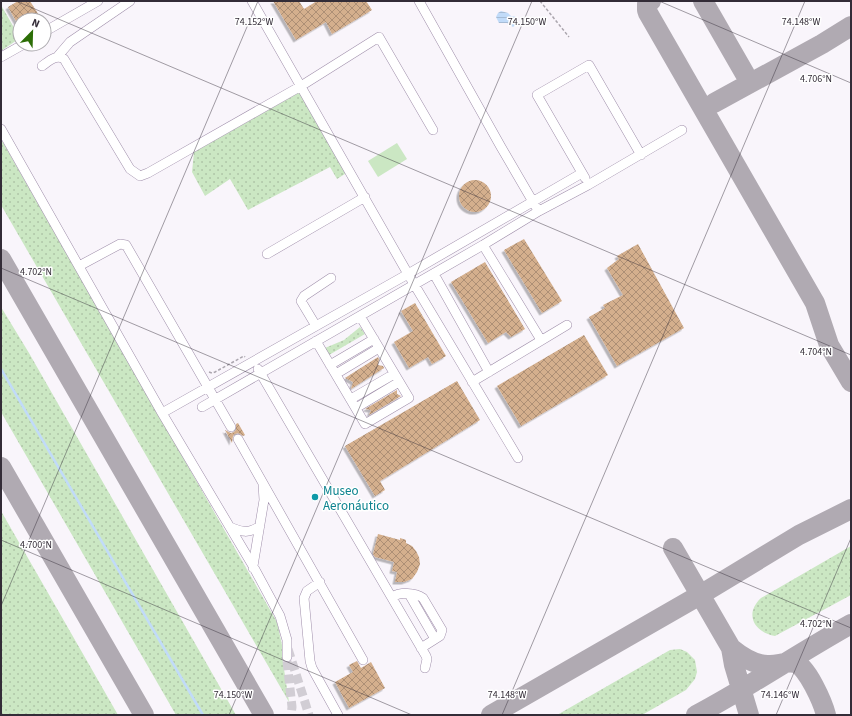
<svg xmlns="http://www.w3.org/2000/svg" width="852" height="716" viewBox="0 0 852 716" font-family="'Source Sans 3',sans-serif">
<defs>
<pattern id="grass-dots" width="8" height="8" patternUnits="userSpaceOnUse"><rect width="8" height="8" fill="#cbe7c3"/><path d="M2 2h.1M6 6h.1" fill="none" stroke="#afc6a8" stroke-width="1.8" stroke-linecap="round"/></pattern>
<pattern id="water-rules" width="6" height="5" patternUnits="userSpaceOnUse"><rect width="6" height="5" fill="#c1dbf9"/><path d="M0 2.5h6" fill="none" stroke="#a6bcd6"/></pattern>
<pattern id="building-cross-hatch" width="8" height="8" patternUnits="userSpaceOnUse"><rect width="8" height="8" fill="#d4af8d"/><path d="M0 0l8 8M0 8l8-8" fill="none" stroke="#ad8f74"/></pattern>
<filter id="shadow"><feDropShadow dx="-2.5" dy="2.5" stdDeviation="0" flood-color="#0004"/></filter>
</defs>
<rect width="100%" height="100%" fill="#f9f5fb"/>
<path fill="url(#grass-dots)" d="M 1,5 L 20,38 L 1,51 Z
M 300,92 L 348,172 L 337,179 L 330,167 L 248,210 L 230,179 L 205,196 L 192,172 L 194,152 Z
M 1,139 L 277,622 L 282,645 L 282,656 L 289,702 L 1,205 Z
M 1,307 L 29,353 L 236,715 L 176,715 L 1,412 Z
M 360,327 L 365,334 L 329,355 L 325,348 L 344,340 Z
M 1,511 L 118,715 L 1,715 Z
M 851,546 L 851,595 L 775,636 C 754,632 744,614 761,598 Z
M 680,649 L 687,652 L 695,660 L 697,672 L 695,679 L 686,690 L 642,715 L 557,715 L 670,650 Z"/>
<path fill="#cbe7c3" d="M 397,143 L 407,159 L 378,177 L 368,161 Z"/>
<path fill="url(#water-rules)" d="M 501,11 L 508,13 L 511,16 L 517,17 C 518,21 517,25 513,27 L 507,23 L 499,23 L 496,17 L 498,13 Z"/>
<g fill="none" stroke-linecap="round" stroke-linejoin="round">
<path stroke="#c1dbf9" stroke-width="2.5" d="M 1,369 L 203,715"/>
<path stroke="#b0aab2" stroke-width="20" d="M 651,1 L 647,4 L 647,10 L 648,13 L 815,303 L 829,345 L 851,382
M 703,1 L 745,74
M 714,103 L 822,44 L 851,26
M 1,259 L 264,715
M 1,467 L 144,715
M 673,548 L 731,648 L 734,665 L 749,715
M 735,655 L 731,648 C 742,657 756,666 770,665 C 779,665 786,661 795,663 C 807,666 823,703 826,715
M 491,715 L 700,595 L 799,535 L 851,509
M 696,715 C 749,687 799,653 851,624"/>
</g>
<path fill="url(#building-cross-hatch)" filter="url(#shadow)" d="M 18,1 L 30,1 L 42,20 L 20,20 L 20,28 L 8,7 Z
M 273,1 L 299,1 L 304,9 L 317,1 L 366,1 L 372,10 L 332,34 L 326,22 L 296,40 Z
M459 196a16 16 0 1 1 32 0a16 16 0 1 1-32 0Z
M 524,239 L 562,301 L 542,313 L 504,250 Z
M 638,244 L 684,328 L 617,366 L 589,317 L 605,308 L 603,305 L 623,295 L 607,268 L 619,259 L 617,256 Z
M 485,262 L 525,329 L 511,337 L 506,332 L 488,343 L 451,282 Z
M 415,303 L 446,356 L 432,364 L 428,357 L 409,368 L 394,342 L 413,331 L 401,311 Z
M 584,335 L 608,375 L 521,426 L 497,386 Z
M 378,357 L 379,359 L 378,365 L 383,366 L 384,368 L 351,389 L 353,382 L 345,378 Z
M 457,381 L 480,420 L 380,481 L 385,490 L 375,496 L 345,446 Z
M 397,390 L 397,394 L 401,396 L 369,415 L 371,410 L 365,409 Z
M 238,423 L 245,435 L 243,436 L 238,433 L 235,434 L 233,436 L 232,443 L 225,430 L 231,433 L 234,432 L 236,430 L 236,424 Z
M 378,534 L 400,540 L 400,538 L 406,540 L 406,543 L 412,546 L 416,551 L 419,557 L 420,564 L 417,572 L 412,579 L 404,582 L 395,582 L 397,572 L 392,571 L 394,562 L 375,557 L 373,554 Z
M 357,661 L 361,668 L 371,662 L 385,688 L 349,708 L 335,682 L 353,672 L 349,665 Z"/>
<g fill="none" stroke-linecap="round" stroke-linejoin="round">
<path stroke="#d1cdd4" stroke-width="9" stroke-dasharray="9 4.5" stroke-linecap="butt" d="M 288,649 L 309,715
M 287,661 L 292,707 L 291,715"/>
<g stroke="#9f8eaa" stroke-width="10">
<path id="minor" d="M 252,1 L 408,274 L 518,458
M 419,1 L 501,147 L 536,207
M 44,32 L 98,1
M 58,56 L 70,42 L 130,1
M 1,57 L 24,44
M 42,66 C 49,61 56,54 64,59 L 130,169 L 140,176 L 148,173 L 301,86 L 379,37 L 433,130
M 1,129 L 162,413 L 253,566 L 280,616 L 287,640 L 287,657
M 585,178 L 537,95 L 589,65 L 641,155
M 483,245 L 541,340
M 267,254 L 365,197
M 79,266 L 120,244 L 126,245 L 231,427
M 434,274 L 489,372
M 316,326 L 301,301 L 304,296 L 331,278
M 316,341 L 365,424 L 409,398 L 360,316
M 330,365 L 374,339
M 258,369 L 426,656 L 427,659 L 425,668
M 336,374 L 379,348
M 472,382 L 567,325
M 351,399 L 394,374
M 202,407 L 483,245 L 539,211 L 588,185 L 682,130
M 356,408 L 399,382
M 162,413 L 408,274 L 582,173
M 238,439 L 363,660
M 230,527 C 242,532 248,534 260,526
M 253,568 L 253,566 L 264,500 L 263,484
M 320,582 L 307,591 L 304,598 L 310,661 L 312,668 L 338,715
M 409,594 L 435,639
M 392,597 C 400,592 415,592 423,598 L 442,630 L 440,636 L 421,648"/>
</g>
<path stroke="#aba6ae" stroke-width="1.5" stroke-dasharray="3 2" stroke-linecap="butt" d="M 540,1 L 569,37
M 209,372 L 212,373 L 215,372 L 244,356 L 245,357
M 225,433 L 230,440"/>
<use href="#minor" stroke="#fff" stroke-width="9"/>
</g>
<path fill="none" stroke="#332c37" stroke-width="1" stroke-opacity="0.45" d="M 16,1 L 851,355M 659,1 L 851,83M 1,268 L 851,628M 1,540 L 412,715M 1,606 L 258,1M 229,715 L 532,1M 502,715 L 805,1M 776,715 L 851,538"/>
<circle fill="#0f9aa8" stroke="#fff" stroke-width="1.5" cx="315" cy="497" r="4"/>
<g text-anchor="middle" stroke-width="3" stroke-linejoin="round" paint-order="stroke">
<g font-size="13" fill="#0d838f" stroke="#fff" text-anchor="start">
<text x="323" y="495">Museo<tspan x="323" dy="15">Aeronáutico</tspan></text>
</g>
</g>
<g font-size="10" text-anchor="middle" fill="#332c37" stroke="#fff" stroke-width="3" stroke-linejoin="round" paint-order="stroke">
<text x="254" y="25">74.152°W</text>
<text x="527" y="25">74.150°W</text>
<text x="801" y="25">74.148°W</text>
<text x="816" y="82">4.706°N</text>
<text x="36" y="275">4.702°N</text>
<text x="816" y="355">4.704°N</text>
<text x="36" y="548">4.700°N</text>
<text x="816" y="627">4.702°N</text>
<text x="233" y="698">74.150°W</text>
<text x="507" y="698">74.148°W</text>
<text x="780" y="698">74.146°W</text>
</g>
<rect width="852" height="716" fill="none" stroke="#332c37" stroke-width="4"/>
<g transform="translate(32 32) rotate(23)"><circle r="19" fill="#ffffff" stroke="#adabaf"/>
<path d="M0-3L7 15L0 10L-7 15Z" fill="#2c6e06"/>
<text y="-6" font-size="11" font-weight="bold" text-anchor="middle" fill="#332c37">N</text>
</g>
</svg>
